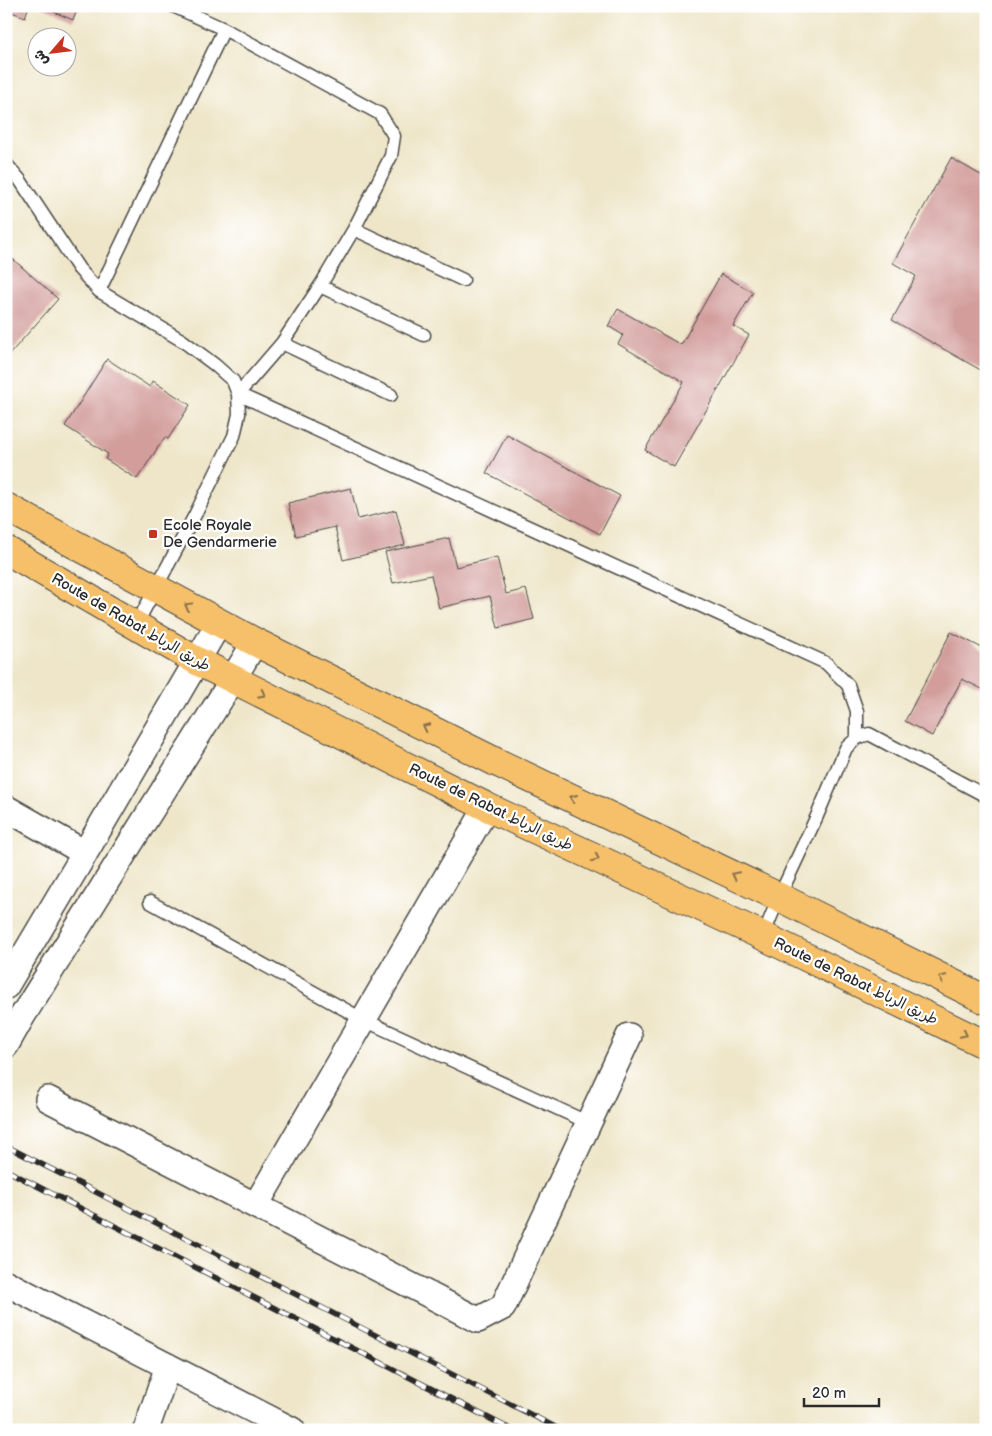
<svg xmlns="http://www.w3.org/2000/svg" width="992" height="1436" viewBox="0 0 992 1436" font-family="'Balsamiq Sans','Playpen Sans Arabic',sans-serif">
<rect width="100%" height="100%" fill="#fff"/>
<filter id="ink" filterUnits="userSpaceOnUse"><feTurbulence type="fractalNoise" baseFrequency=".02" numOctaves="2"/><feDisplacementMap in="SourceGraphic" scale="10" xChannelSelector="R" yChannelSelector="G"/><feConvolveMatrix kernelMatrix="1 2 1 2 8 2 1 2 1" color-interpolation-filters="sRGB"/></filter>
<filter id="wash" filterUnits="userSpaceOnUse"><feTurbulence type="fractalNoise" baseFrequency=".0096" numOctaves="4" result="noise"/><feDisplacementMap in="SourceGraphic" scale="20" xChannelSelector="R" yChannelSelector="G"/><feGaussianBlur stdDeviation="1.12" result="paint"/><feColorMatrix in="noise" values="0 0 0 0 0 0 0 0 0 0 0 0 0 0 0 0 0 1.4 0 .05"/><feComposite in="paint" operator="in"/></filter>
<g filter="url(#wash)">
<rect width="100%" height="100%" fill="#efe6c9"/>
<g id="blocks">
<path fill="#d29d9b" d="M 6,6 L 29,6 L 25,17 L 6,10 Z
M 40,6 L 79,6 L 73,20 Z
M 951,158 L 986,178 L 986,373 L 892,320 L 916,276 L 893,263 Z
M 6,253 L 58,299 L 8,356 L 6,355 Z
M 721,274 L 753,292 L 733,326 L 749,335 L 674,467 L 645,450 L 684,382 L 618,344 L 623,335 L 608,326 L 618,309 L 681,345 Z
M 107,359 L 150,387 L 153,381 L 190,405 L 168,439 L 165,437 L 137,479 L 105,459 L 108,454 L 65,426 Z
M 507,435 L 620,496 L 600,534 L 486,473 Z
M 351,488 L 358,519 L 396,510 L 405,545 L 343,560 L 335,527 L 296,536 L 288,503 Z
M 449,538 L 456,567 L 497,557 L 506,594 L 526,589 L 534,619 L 498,628 L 490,596 L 439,608 L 431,575 L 393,583 L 385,552 Z
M 951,632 L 986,650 L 986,691 L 962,679 L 932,736 L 905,721 Z"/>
</g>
</g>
<g filter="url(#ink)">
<use href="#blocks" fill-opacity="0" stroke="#484743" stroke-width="1"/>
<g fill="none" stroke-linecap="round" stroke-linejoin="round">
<g stroke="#484743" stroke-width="15">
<path id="lane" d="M 173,6 L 224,29
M 6,164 L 20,180 L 79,269 L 99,291 L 183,341 L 215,365 L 233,381 L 238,394 L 239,414 L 234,436 L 196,513 L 136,625
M 354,229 L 463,280
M 320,286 L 424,335
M 99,291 L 224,29 L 380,114 L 394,136 L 391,156 L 354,229 L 320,286 L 282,343 L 238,394 L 826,663 L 848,685 L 857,711 L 857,738
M 282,343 L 391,395
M 150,902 L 364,1020 L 589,1123
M 763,936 L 779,897 L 817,816 L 846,748 L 857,738 L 869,734 L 986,796"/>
</g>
<g stroke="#484743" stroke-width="28">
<path id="street" d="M 6,808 L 85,853 L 219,623
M 6,986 L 85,853
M 6,1045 L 23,1015 L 233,679 L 255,642
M 48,1099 L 478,1320 L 503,1307 L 629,1036
M 256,1205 L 487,807
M 6,1283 L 292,1430
M 146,1430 L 168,1366"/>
</g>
<g stroke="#484743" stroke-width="30">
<path id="primary" d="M 6,507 L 255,642 L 494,761 L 779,897 L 986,1000
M 6,550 L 197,661 L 487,807 L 763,936 L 986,1045"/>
</g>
<use href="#lane" stroke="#fff" stroke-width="12"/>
<use href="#street" stroke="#fff" stroke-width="25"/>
<use href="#primary" stroke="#f6c06b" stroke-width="28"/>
<g stroke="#2b2b2b" stroke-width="5.5">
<path id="rail" d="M 6,1146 L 561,1430
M 6,1170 L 512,1430"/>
</g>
<use href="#rail" stroke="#fff" stroke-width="4" stroke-dasharray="11" stroke-linecap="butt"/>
</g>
<defs><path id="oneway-chevron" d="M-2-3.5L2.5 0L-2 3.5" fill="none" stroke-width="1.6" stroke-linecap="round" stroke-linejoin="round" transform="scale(1.25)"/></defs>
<g stroke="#866e48">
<use href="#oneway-chevron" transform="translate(188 606) rotate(-151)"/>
<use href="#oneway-chevron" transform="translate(262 694) rotate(27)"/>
<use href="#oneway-chevron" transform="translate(426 727) rotate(-154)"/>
<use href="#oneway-chevron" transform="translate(573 798) rotate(-155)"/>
<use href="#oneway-chevron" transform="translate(596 858) rotate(25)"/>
<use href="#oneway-chevron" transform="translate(735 875) rotate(-154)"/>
<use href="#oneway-chevron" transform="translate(942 978) rotate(-154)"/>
<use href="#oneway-chevron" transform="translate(964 1034) rotate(26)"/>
</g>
</g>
<rect fill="#c8321e" stroke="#fff" stroke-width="2" x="148" y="529" width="10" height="10" rx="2.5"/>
<g text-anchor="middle" stroke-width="4.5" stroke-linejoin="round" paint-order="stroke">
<g font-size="15" fill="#2b2b2b" stroke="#fff" text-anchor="start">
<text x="163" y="530">Ecole Royale<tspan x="163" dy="17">De Gendarmerie</tspan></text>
</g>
<g font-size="15" fill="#2b2b2b" stroke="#fff">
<text transform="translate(131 622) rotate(30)" y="5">Route de Rabat طريق الرباط</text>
<text transform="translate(491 807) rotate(26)" y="5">Route de Rabat طريق الرباط</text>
<text transform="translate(856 981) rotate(26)" y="5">Route de Rabat طريق الرباط</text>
</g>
</g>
<rect width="992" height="1436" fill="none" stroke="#fff" stroke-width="25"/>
<g transform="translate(52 52) rotate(242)"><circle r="24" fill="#ffffff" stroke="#aaaaaa"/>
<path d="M0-4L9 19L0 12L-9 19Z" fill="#c8321e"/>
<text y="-8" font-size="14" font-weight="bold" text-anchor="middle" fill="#2b2b2b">ش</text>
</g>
<path d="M804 1398v8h75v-8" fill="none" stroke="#2b2b2b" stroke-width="2.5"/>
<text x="812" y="1398" font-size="15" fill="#2b2b2b" stroke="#ffffff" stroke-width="4" paint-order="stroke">20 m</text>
</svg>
